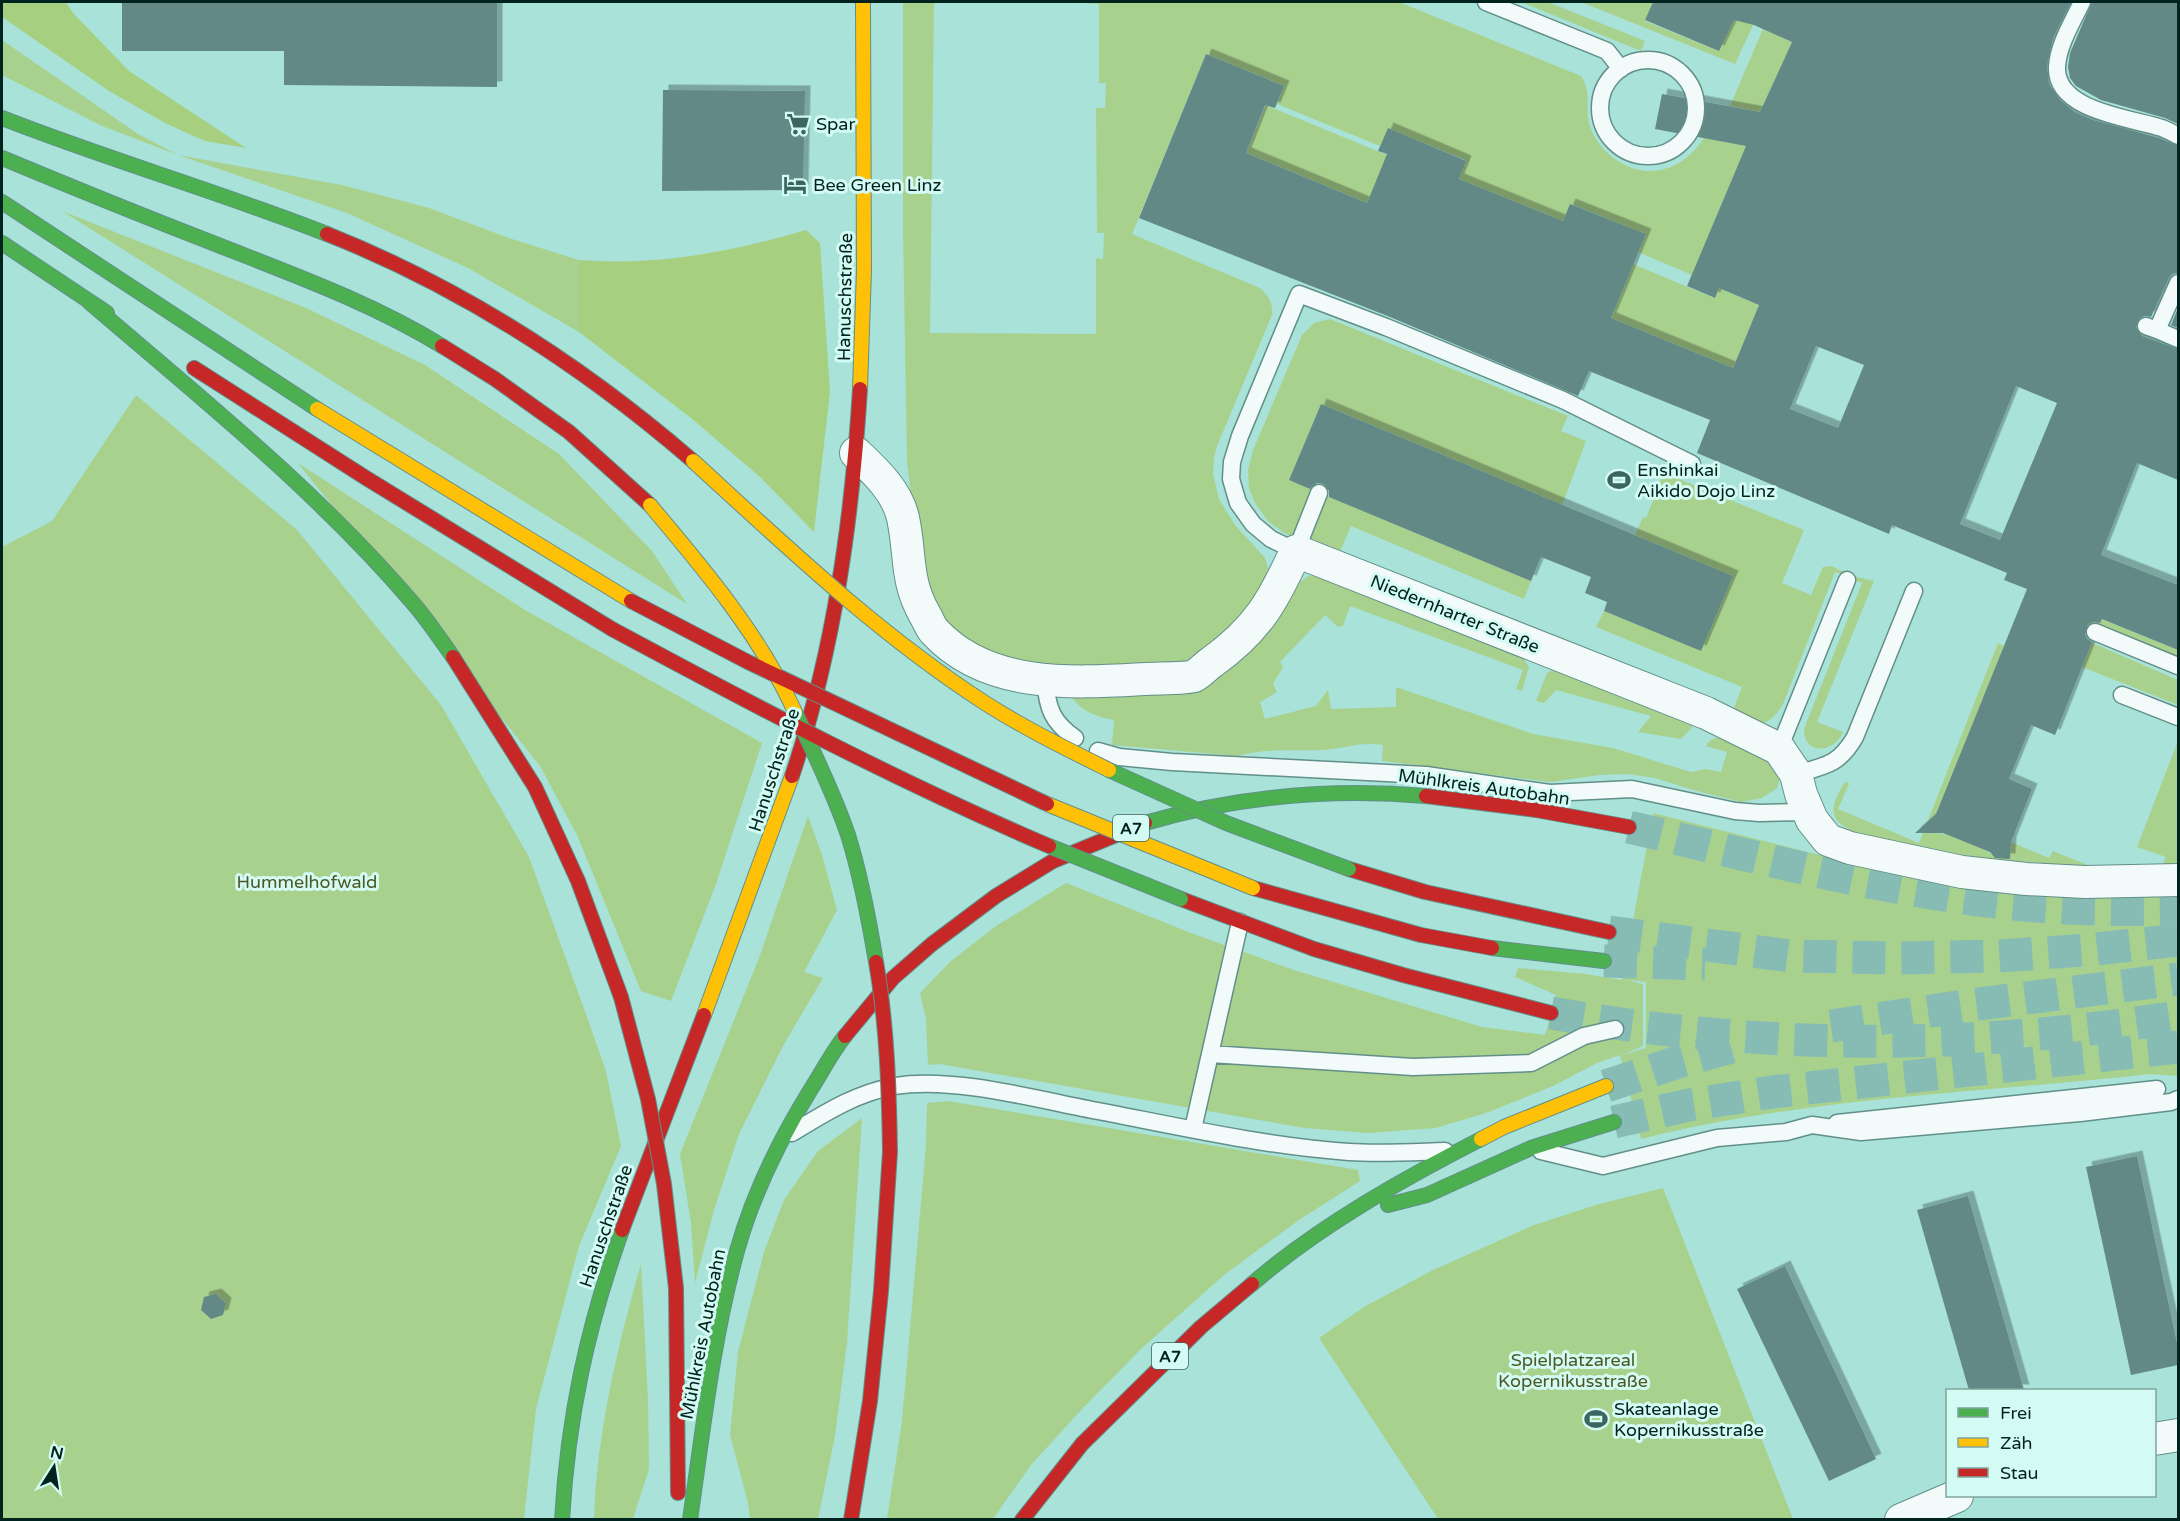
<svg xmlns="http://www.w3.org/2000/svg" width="2180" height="1521" viewBox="0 0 2180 1521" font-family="'Varela Round',sans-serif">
<defs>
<filter id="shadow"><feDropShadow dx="5.5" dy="-5.5" stdDeviation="0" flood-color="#0004"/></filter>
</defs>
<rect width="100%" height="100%" fill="#a8e2d9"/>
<path fill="#a9d18e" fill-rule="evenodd" d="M 903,2 L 934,2 L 930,333 L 1096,334 L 1096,258 L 1103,259 L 1104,233 L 1097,233 L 1096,108 L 1105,108 L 1106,83 L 1099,83 L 1099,4 L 1083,3 L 1083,2 L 1399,2 L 1581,76 C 1593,94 1584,108 1590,126 C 1599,155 1634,178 1664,169 C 1681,165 1694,153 1704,138 L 1746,146 L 1692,275 L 1638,252 L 1645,234 L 1571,204 L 1563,221 L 1459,179 L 1466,160 L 1388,129 L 1380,146 L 1277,104 L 1284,86 L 1206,54 L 1132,234 L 1260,288 C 1269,297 1273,302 1272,315 L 1217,446 L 1214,458 L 1213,474 L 1219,499 L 1235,525 L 1265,558 L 1268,568 L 1266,583 L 1239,621 L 1207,648 L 1179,665 L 1030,668 L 974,648 L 940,617 L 921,574 L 907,462 L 903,229 Z
M 1521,2 L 1548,2 L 1645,41 L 1641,51 Z
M 1581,2 L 1653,2 L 1645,21 L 1719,51 L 1734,18 L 1753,25 L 1735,64 Z
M 1763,29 L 1792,42 L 1760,112 L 1730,106 Z
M 2,40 L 138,134 L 178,155 L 342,185 L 429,208 L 506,237 L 579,260 L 579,332 L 468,268 L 347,213 L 178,155 L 102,126 L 2,75 Z
M 1266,105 L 1387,155 L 1367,203 L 1246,153 Z
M 62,211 L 306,308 L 425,365 L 559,454 L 652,551 L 687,604 Z
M 1633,264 L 1714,298 L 1719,288 L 1759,305 L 1733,368 L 1611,318 Z
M 1330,319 L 1568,416 L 1561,431 L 1586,441 L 1562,505 L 1321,404 L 1289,480 L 1531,581 L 1524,599 L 1351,526 L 1339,554 L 1284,533 L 1268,521 L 1256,505 L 1249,489 L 1248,470 L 1253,450 L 1302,335 L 1314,323 Z
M 136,395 L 297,530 L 441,705 L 529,857 L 587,1017 L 606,1071 L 621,1146 L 579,1246 L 536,1409 L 524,1519 L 2,1520 L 2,547 L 52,521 Z
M 298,463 L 525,610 L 762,743 L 716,884 L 671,1001 L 641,991 L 577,835 L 540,766 Z
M 1664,473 L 1804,530 L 1782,583 L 1811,595 L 1823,567 L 1831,566 L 1853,576 L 1874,581 L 1817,722 L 1843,732 C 1834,754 1803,755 1804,729 L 1862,583 L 1835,572 L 1783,704 C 1767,731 1756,724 1731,716 L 1742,687 L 1596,627 L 1604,611 L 1701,651 L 1732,576 L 1635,535 L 1643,517 L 1646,518 Z
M 1317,575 L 1521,655 L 1529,667 L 1522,691 L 1516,689 L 1523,670 L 1350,606 L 1343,626 L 1338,627 L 1325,615 L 1280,662 L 1283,667 L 1273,684 L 1277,692 L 1260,702 L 1265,719 L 1316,706 L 1328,690 L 1331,709 L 1396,707 L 1396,687 L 1533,734 L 1613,748 L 1691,772 L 1706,769 L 1721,772 L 1727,752 L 1706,746 C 1711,738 1716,737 1725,739 L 1768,758 L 1780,777 L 1777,788 L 1762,798 L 1741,802 L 1693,790 L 1655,778 L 1628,774 L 1599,775 L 1551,782 L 1382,761 L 1383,745 C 1359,741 1344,749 1322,750 C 1292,751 1265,748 1237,756 L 1112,745 L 1114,720 C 1090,715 1082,711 1067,692 L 1163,692 L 1298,583 L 1309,576 Z
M 2070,606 L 2178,650 L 2178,661 L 2066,616 Z
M 2090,642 L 2178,680 L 2178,705 L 2082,667 Z
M 1998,643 L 2004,646 L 1936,814 L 1929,820 L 1930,828 L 1934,833 C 1950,833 1985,847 1996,858 L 2004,858 L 2011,842 L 2049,858 L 2053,851 L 2090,866 C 2050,864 1850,852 1835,817 C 1830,806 1839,793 1844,783 L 1848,782 L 1849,784 L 1838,809 L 1919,843 Z
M 1552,670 L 1693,726 L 1681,739 L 1638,732 L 1651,716 L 1556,690 L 1544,703 L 1536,701 L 1547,673 Z
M 2178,741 L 2178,865 L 2162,866 L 2166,857 L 2137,847 Z
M 1653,813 L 1831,858 L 2178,893 L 2178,1076 L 2151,1074 C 1980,1093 1808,1097 1641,1139 L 1620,1055 L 1597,1063 L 1553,1086 L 1486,1113 L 1436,1128 L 1368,1133 L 1304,1128 L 940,1064 L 928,1065 L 926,1019 L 920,993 L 951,961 L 996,926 L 1066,883 L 1191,933 L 1294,970 L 1482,1027 L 1545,1035 L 1556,995 L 1515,977 L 1518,968 L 1585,974 L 1622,980 ZM 1626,980 L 1646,982 L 1646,1048 L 1622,1055 L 1643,1046 L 1643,984 Z
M 808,816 L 822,855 L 837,910 L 804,972 L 823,978 L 783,1046 L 739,1134 L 714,1210 L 695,1283 L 691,1223 L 680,1154 L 759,958 Z
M 948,1101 L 1358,1170 L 1360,1181 L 1299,1220 L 1224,1275 L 1142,1348 L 1082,1409 L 1031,1465 L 993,1519 L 887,1519 L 902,1421 L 926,1145 L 927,1103 Z
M 862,1118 L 847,1343 L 835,1436 L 818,1519 L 750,1519 L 748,1503 L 730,1435 L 738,1352 L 764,1252 L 784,1200 L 818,1151 Z
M 1663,1188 L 1793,1519 L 1438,1519 L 1319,1338 L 1364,1307 L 1431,1271 L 1534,1225 L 1599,1204 Z
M 641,1264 L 648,1399 L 649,1469 L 633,1519 L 594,1519 C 597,1432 617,1348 641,1264 Z"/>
<path fill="#a6d080" d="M 2,2 L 66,2 L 73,13 L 129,71 L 246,148 L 205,141 L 167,124 L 109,91 L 2,17 Z
M 806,230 L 820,243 L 830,392 L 814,532 L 759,476 L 691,418 L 579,332 L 579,260 C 657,266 732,252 806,230 Z"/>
<path fill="#628986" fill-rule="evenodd" filter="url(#shadow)" d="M 122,2 L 497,2 L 497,87 L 284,85 L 284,51 L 122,51 Z
M 1653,2 L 2071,2 L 2053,38 L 2047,66 L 2049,84 L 2060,100 L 2075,112 L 2093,120 L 2159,138 L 2178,146 L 2178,273 L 2172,274 L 2169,278 L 2151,317 L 2145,316 L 2140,318 L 2136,327 L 2142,336 L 2178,349 L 2178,480 L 2137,463 L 2101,555 L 2178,585 L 2178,650 L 2102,619 L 2100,623 L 2094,622 L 2088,624 L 2085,634 L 2087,639 L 2092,642 L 2055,735 L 2031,725 L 2009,779 L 2032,789 L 2011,842 L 2010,859 L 1995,858 L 1990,852 L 1943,833 L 1915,833 L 1936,814 L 2027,589 L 2004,580 L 2007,573 L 1892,525 L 1889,534 L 1697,453 L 1710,420 L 1589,371 L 1578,396 L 1390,317 L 1139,218 L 1206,54 L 1284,86 L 1275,108 L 1265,105 L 1246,153 L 1367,203 L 1387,154 L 1378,151 L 1388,128 L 1466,161 L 1459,179 L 1563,221 L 1570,204 L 1646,234 L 1611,318 L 1733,368 L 1759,305 L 1719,288 L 1715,298 L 1687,286 L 1746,146 L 1655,129 L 1662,94 L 1760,112 L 1792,42 L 1754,25 L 1734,20 L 1719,51 L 1645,20 ZM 1816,346 L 1864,365 L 1838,428 L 1790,409 ZM 2016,386 L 2057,403 L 2000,540 L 1960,524 Z
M 2092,2 L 2178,2 L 2178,124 L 2165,118 L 2101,100 L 2076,86 L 2070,78 L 2068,67 L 2070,53 Z
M 663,90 L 805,91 L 803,190 L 662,191 Z
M 2178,308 L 2178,328 L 2171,325 Z
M 1321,404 L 1733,576 L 1701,651 L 1604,611 L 1607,602 L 1585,593 L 1591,577 L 1541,557 L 1531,581 L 1329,497 L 1329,491 L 1323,484 L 1317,483 L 1310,489 L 1289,480 Z
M 2137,1156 L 2178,1348 L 2178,1365 L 2131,1375 L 2086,1167 Z
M 1968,1196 L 2013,1352 L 2024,1390 L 1969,1390 L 1966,1380 L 1917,1210 Z
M 1785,1266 L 1876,1459 L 1829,1481 L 1737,1289 Z
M 216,1294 L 226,1303 L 223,1315 L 211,1319 L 201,1310 L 204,1297 Z"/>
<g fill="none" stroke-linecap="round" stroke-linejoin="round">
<path stroke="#86bcb4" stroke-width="33" stroke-dasharray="33 16" stroke-linecap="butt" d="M 1629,827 C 1756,857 1884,891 2014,904 C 2069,910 2123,910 2178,909
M 1609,932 L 1790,956 L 1898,958 L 1999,956 L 2087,950 L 2178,940
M 1604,961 L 1705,964
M 1551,1013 C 1759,1050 1971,1050 2178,1017
M 1831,1026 L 1971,1005 L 2178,979
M 1606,1086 L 1681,1061 L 1739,1045
M 1614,1122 L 1689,1105 L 1772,1092 L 2178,1047"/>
<g stroke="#628f89" stroke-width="19">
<path id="lane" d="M 1486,2 L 1607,51 L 1621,69
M 2082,2 C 2073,21 2058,45 2057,67 C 2055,111 2131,118 2162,128 C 2167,130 2173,133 2178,136
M1600 108a48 48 0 1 1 96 0a48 48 0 1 1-96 0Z
M 2146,326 L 2157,330 L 2178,283
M 2157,330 L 2178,339
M 1319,493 L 1296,551 L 1271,539 L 1253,524 L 1238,503 L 1231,479 L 1232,462 L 1240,436 L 1299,294 L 1386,327 L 1563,400 L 1692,464
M 2095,632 L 2178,666
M 1045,679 C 1047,708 1052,722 1075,738
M 2122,695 L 2178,717
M 1779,749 L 1847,580
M 1098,751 L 1119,757 L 1172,762 L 1426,775 L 1550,793 L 1632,789 L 1735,811 L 1759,813 L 1809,812
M 1796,774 C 1825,766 1839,765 1855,737 L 1914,591
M 1210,1054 L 1413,1067 L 1531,1063 L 1584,1036 L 1615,1029
M 1837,1123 L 2157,1089
M 1193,1129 L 1240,922
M 792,1133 C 825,1113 856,1093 895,1086 C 953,1076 1039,1100 1098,1111 C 1181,1127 1265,1146 1349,1152 C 1381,1154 1413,1152 1445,1151
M 1541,1151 L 1603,1166 L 1717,1138 L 1786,1132 L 1812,1125 L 1861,1132 L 2080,1113 L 2171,1102 L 2178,1099"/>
</g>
<g stroke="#628f89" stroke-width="34">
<path id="street" d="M 856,453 C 875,471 897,491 903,518 C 911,555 905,580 925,615 C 928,620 930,626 934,631 C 987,689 1073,683 1144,679 C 1155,678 1186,679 1194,676 C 1200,673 1206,666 1212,662 C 1258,629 1273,601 1296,551 L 1706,713 L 1779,749 L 1796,774 L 1801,794 L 1812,820 L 1828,840 L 1850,848 L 1962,872 L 2026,879 L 2085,882 L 2178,880
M 2154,1439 L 2178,1435
M 1901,1520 L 1957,1496"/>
</g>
<g stroke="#628f89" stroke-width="16">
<path id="fast" d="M 2,118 C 109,160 220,192 327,234
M 2,158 C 74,188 145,217 218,245 C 294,275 372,303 442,346
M 2,202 L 317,409
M 2,243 L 107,313
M 89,302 C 201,398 316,490 412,602 C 427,619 440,639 453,657
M 1145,823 C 1238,796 1330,788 1426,796
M 1492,948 L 1604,961
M 1388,1205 L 1427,1195 L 1531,1148 L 1614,1122
M 1252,1284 C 1319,1226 1403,1179 1481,1139
M 562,1520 C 568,1416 587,1328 622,1230
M 690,1520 C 703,1430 713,1338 737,1251 C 753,1194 780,1139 811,1089 C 822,1072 832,1052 845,1036"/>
</g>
<g stroke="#628f89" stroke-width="16">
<path id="slow" d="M 860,389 L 864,270 L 863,2
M 317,409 L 631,601
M 704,1015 L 792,776
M 1481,1139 L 1504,1127 L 1606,1086"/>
</g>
<g stroke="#628f89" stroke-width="16">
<path id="jam" d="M 327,234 C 463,288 583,366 693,461
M 442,346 L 495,379 L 569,432 L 650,505
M 194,368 L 366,478 L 612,629
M 453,657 L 535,787 L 578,881 L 621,997
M 792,776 C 834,651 852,520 860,389
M 1426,796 L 1536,810 L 1629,827
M 1349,869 L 1425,892 L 1609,932
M 1253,888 L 1421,935 L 1492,948
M 1181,899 L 1314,949 L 1403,975 L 1551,1013
M 845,1036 L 893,978 L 932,944 L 996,896 L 1053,861 L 1145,823
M 622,1230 L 704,1015
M 676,1288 L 678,1493
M 851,1520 L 870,1401 L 881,1291 L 890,1152
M 1022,1520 L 1082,1444 L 1201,1327 L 1252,1284"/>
</g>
<use href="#lane" stroke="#f2fbf9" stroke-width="16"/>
<use href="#street" stroke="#f2fbf9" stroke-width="32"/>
<use href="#fast" stroke="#4caf50" stroke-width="14"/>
<use href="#slow" stroke="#ffc107" stroke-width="14"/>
<use href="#jam" stroke="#c62828" stroke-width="14"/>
<g stroke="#628f89" stroke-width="16" stroke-linecap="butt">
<path id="fast-bridge" d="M 795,712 C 813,752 834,793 848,835 C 861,876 869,920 876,962
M 1109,770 L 1226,823 L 1349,869
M 1049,846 L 1181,899"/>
</g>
<g stroke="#628f89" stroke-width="16" stroke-linecap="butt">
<path id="slow-bridge" d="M 693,461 C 786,546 878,634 985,703 C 1024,728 1067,749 1109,770
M 650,505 C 704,569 760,635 795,712
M 1047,804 L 1253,888"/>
</g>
<g stroke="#628f89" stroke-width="16" stroke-linecap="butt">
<path id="jam-bridge" d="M 631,601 L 748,662 L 1047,804
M 612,629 C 755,706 899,782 1049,846
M 876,962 C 887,1025 889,1088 890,1152
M 621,997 L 648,1099 L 664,1184 L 676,1288"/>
</g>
<use href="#fast-bridge" stroke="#4caf50" stroke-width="14"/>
<use href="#slow-bridge" stroke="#ffc107" stroke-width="14"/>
<use href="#jam-bridge" stroke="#c62828" stroke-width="14"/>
</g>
<defs>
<g id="supermarket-bare" transform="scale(1.8)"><path d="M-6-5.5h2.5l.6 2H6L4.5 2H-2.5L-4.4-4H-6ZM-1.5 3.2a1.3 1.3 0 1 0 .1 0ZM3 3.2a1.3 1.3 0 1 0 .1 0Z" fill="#3b665f" stroke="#d4fbf3" stroke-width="2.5" paint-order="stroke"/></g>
<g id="hotel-bare" transform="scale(1.8)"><path d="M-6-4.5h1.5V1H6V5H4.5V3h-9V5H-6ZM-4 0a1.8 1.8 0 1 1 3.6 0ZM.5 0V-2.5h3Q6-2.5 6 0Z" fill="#3b665f" stroke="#d4fbf3" stroke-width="2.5" paint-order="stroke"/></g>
<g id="stadium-bare" transform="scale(1.8)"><path d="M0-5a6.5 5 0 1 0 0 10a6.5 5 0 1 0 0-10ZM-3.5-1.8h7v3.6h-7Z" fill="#3b665f" stroke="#d4fbf3" stroke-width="2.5" paint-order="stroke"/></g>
</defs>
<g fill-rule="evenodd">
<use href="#supermarket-bare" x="798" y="124"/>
<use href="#hotel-bare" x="795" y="185"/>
<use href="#stadium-bare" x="1619" y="480"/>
<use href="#stadium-bare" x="1596" y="1419"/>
</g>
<g text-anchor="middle" stroke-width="6" stroke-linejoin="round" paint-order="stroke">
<g fill="#d4fbf3" stroke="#40645e" stroke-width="1.5">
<rect x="1113" y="815" width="36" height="26" rx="4.5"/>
<rect x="1152" y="1343" width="36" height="26" rx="4.5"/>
</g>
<g font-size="16" font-weight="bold" fill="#00231e">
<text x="1131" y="834">A7</text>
<text x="1170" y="1362">A7</text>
</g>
<g font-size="18" fill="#00231e" stroke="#d4fbf3" text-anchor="start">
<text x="816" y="130">Spar</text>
<text x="813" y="191">Bee Green Linz</text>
<text x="1637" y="476">Enshinkai<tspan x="1637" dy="21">Aikido Dojo Linz</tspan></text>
<text x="1614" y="1415">Skateanlage<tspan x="1614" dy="21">Kopernikusstraße</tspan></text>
</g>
<g font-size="18" fill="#00231e" stroke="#d4fbf3">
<text transform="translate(845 297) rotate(-89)" y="6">Hanuschstraße</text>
<text transform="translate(1455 614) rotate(22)" y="6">Niedernharter Straße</text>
<text transform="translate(774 770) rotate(-72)" y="6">Hanuschstraße</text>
<text transform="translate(1484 787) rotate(8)" y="6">Mühlkreis Autobahn</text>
<text transform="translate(606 1226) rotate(-71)" y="6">Hanuschstraße</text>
<text transform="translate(703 1334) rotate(-79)" y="6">Mühlkreis Autobahn</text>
</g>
<g font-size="18" fill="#4d5925" stroke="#d4fbf3">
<text x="307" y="888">Hummelhofwald</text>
<text x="1573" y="1366">Spielplatzareal<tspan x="1573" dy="21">Kopernikusstraße</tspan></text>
</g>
</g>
<rect width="2180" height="1521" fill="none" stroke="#00231e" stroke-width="6"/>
<rect x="1946" y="1389" width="210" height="108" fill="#d4fbf3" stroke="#7fa59e" stroke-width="1.5"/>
<rect x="1958" y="1408" width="30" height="9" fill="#4caf50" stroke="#7fa59e" stroke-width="1.5"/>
<text x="2000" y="1419" font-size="18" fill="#00231e">Frei</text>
<rect x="1958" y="1438" width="30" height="9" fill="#ffc107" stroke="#7fa59e" stroke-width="1.5"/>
<text x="2000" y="1449" font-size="18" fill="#00231e">Zäh</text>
<rect x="1958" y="1468" width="30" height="9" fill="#c62828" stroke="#7fa59e" stroke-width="1.5"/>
<text x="2000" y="1479" font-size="18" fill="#00231e">Stau</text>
<g transform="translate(54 1467) rotate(12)" stroke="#d4fbf3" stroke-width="4.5" paint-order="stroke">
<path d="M0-4.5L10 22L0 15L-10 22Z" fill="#00231e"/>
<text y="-9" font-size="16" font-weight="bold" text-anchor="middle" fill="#00231e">N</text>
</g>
</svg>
